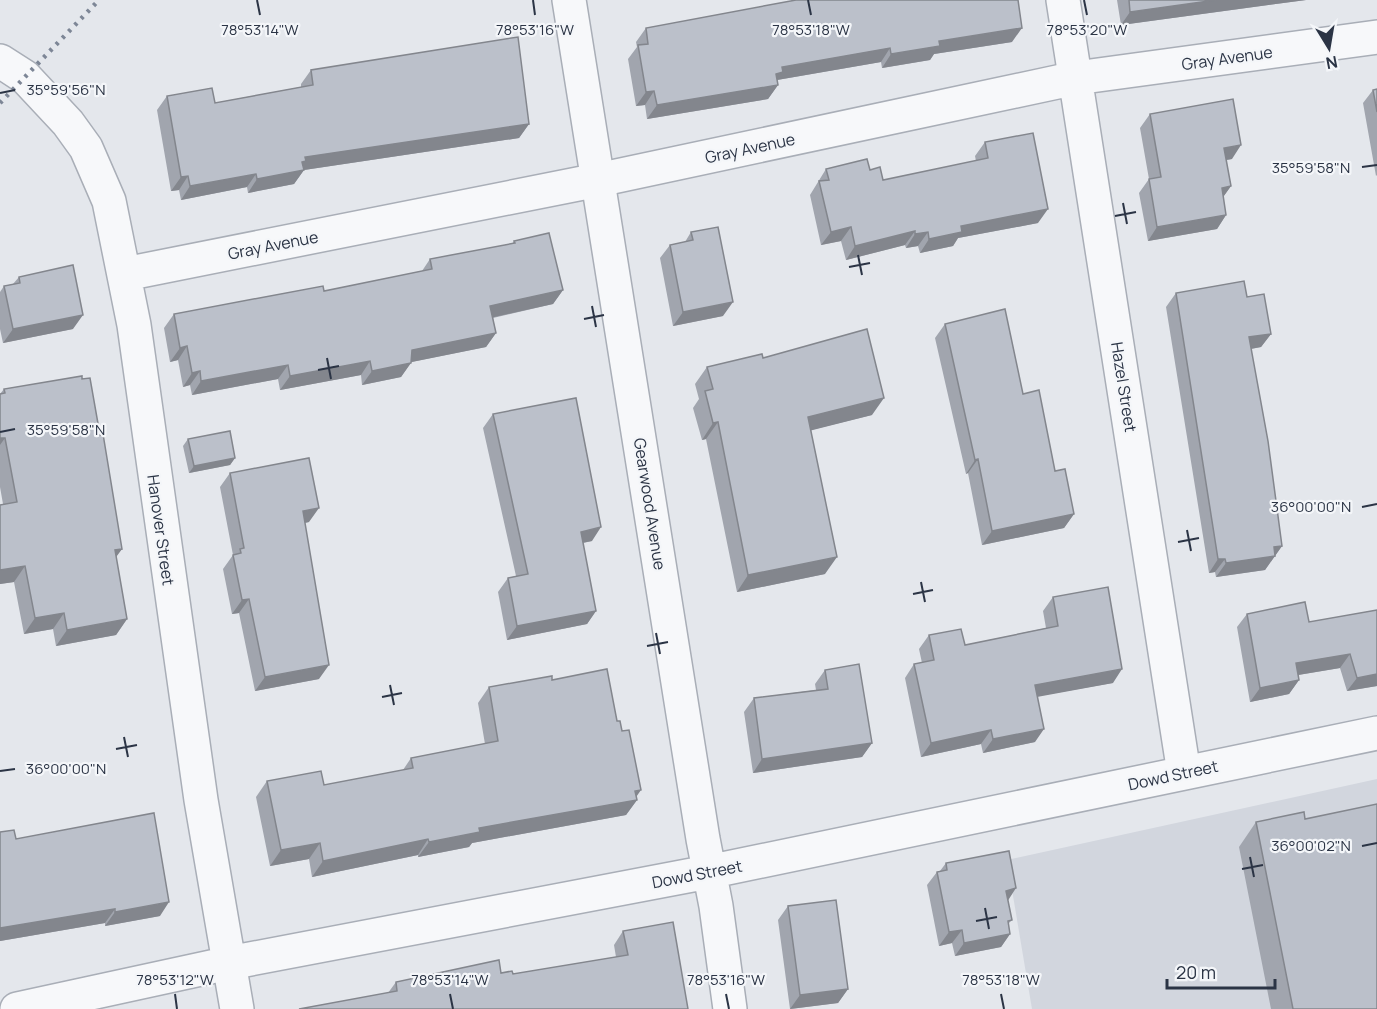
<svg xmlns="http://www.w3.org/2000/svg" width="1377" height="1009" viewBox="0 0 1377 1009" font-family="Manrope,sans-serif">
<rect width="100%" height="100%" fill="#e4e7ec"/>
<path fill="#d2d6de" d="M 1377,779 L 1377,1009 L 1032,1009 L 1007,860 Z"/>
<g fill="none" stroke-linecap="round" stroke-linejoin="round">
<g stroke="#a9aeb7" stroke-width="36">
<path id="minor" d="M 569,0 L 703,839 L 716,906 L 730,1009
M 1063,0 L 1184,773
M 0,61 L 25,77 L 68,123 L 86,148 L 109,201 L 134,325 L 201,800 L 237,1009
M 125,274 L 598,180 L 1076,78 L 1377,37
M 17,1009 L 229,963 L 708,872 L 1377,733"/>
</g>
<use href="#minor" stroke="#f7f8fa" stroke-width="33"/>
<path stroke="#7d8696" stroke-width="4.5" stroke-dasharray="3 6" stroke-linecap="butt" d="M 0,103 L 99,0"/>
</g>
<path fill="#a1a5ae" d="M 1117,0 L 1306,0 L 1121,25 Z
M 646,28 L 1012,42 L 934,54 L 930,60 L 882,68 L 881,62 L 777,80 L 778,85 L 768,99 L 647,119 L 645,105 L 636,106 L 628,59 L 637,47 L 636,42 Z
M 311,70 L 529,124 L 519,138 L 304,170 L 294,184 L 248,193 L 247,187 L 181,200 L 179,190 L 171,191 L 157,110 L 167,96 L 215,103 L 301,87 L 301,84 Z
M 1377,89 L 1377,175 L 1376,176 L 1363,103 L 1373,90 Z
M 1150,114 L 1232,159 L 1226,160 L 1231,186 L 1223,197 L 1226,215 L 1217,229 L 1148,241 L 1139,193 L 1149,179 L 1140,128 Z
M 985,142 L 1038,223 L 958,238 L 953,246 L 920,253 L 918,246 L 906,248 L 905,245 L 846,260 L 841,241 L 821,245 L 810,195 L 826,169 L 870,170 L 883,180 L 976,161 L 975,156 Z
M 691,232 L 723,316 L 673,326 L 660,258 L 670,245 L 685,242 Z
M 514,241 L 563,290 L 553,304 L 493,318 L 496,333 L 486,347 L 411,362 L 401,377 L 362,385 L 361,375 L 280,390 L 278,379 L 192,395 L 190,385 L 183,387 L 178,360 L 170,362 L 164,328 L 174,314 L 324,291 L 422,271 L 430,259 L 512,244 Z
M 19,277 L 73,329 L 3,343 L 0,329 L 0,292 L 4,286 L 13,284 Z
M 1176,293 L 1247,297 L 1271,334 L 1261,347 L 1251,349 L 1282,546 L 1265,570 L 1216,577 L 1215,572 L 1209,573 L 1166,307 Z
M 945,324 L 1023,394 L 1074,514 L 1064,528 L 982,545 L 968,473 L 966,474 L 935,338 Z
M 763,358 L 872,415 L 811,430 L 825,574 L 737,592 L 706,439 L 702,440 L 693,408 L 699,399 L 695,384 L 707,367 Z
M 4,389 L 100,435 L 122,549 L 116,556 L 127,619 L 116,635 L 56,646 L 53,629 L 24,634 L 14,582 L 0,584 L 0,505 L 3,504 L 0,487 L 0,394 Z
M 493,414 L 592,541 L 583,543 L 596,611 L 587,624 L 507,640 L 498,592 L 508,578 L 516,576 L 483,428 Z
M 188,439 L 235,458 L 230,465 L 189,473 L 183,446 Z
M 230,473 L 309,522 L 305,523 L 319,679 L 255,691 L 239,613 L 232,614 L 223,569 L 233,555 L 220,487 Z
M 1053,597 L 1113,683 L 1038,696 L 1035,742 L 983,753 L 981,744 L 921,757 L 905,678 L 914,664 L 922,663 L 919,649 L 929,635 L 965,645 L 1046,628 L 1043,611 Z
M 1377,610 L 1377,686 L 1347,691 L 1340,668 L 1298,675 L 1299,680 L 1289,694 L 1250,702 L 1237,627 L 1247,614 L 1309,622 Z
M 825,670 L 872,743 L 862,757 L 753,773 L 744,712 L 754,698 L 816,690 L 815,684 Z
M 552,680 L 617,721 L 637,800 L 626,815 L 472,843 L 469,847 L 418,857 L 418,855 L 312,877 L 309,859 L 270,866 L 256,797 L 267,781 L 324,785 L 403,770 L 411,758 L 485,744 L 478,703 L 489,687 Z
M 1305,819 L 1377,1009 L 1271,1009 L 1239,847 L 1256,822 Z
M 0,832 L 16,839 L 160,916 L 105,926 L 105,923 L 0,941 Z
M 946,863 L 1008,901 L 1012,920 L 1008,924 L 1010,934 L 1001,947 L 955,956 L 952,943 L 939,946 L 927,885 L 937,872 L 940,871 Z
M 788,906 L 848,989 L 838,1003 L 790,1009 L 778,920 Z
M 623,931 L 688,1009 L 388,993 L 396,982 L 501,973 L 513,974 L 616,957 L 614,945 Z"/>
<path fill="#83868d" d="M 1216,0 L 1306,0 L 1121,25 L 1130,12 Z
M 1022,28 L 1012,42 L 934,54 L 930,60 L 882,68 L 891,54 L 939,41 Z
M 890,48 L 881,62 L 777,80 L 774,86 L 778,85 L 768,99 L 647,119 L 657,105 L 782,67 Z
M 654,91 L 645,105 L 636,106 L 646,92 Z
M 529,124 L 519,138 L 304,170 L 294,184 L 248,193 L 257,179 L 305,157 Z
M 1241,145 L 1232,159 L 1214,162 L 1224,148 Z
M 256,174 L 247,187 L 181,200 L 190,186 Z
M 188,176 L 179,190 L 171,191 L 181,177 Z
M 1231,186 L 1221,200 L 1222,188 Z
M 1048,209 L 1038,223 L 958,238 L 953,246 L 920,253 L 929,239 L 961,226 Z
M 1226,215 L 1217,229 L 1148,241 L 1157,227 Z
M 851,227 L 841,241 L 821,245 L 831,232 Z
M 915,231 L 905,245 L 846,260 L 855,246 Z
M 928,232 L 918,246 L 906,248 L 915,234 Z
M 563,290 L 553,304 L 481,320 L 490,306 Z
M 733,302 L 723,316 L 673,326 L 683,312 Z
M 83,315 L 73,329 L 3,343 L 13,329 Z
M 496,333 L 486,347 L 402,364 L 412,350 Z
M 1271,334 L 1261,347 L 1239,351 L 1249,337 Z
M 187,346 L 178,360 L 170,362 L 180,348 Z
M 370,361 L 361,375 L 280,390 L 290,376 Z
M 411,363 L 401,377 L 362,385 L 372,371 Z
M 288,365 L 278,379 L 192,395 L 201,381 Z
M 200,371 L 190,385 L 183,387 L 192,373 Z
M 884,398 L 872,415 L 797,434 L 808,417 Z
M 718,422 L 706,439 L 702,440 L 713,423 Z
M 0,438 L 5,438 L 0,445 Z
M 235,458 L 230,465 L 189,473 L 194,466 Z
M 978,459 L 968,473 L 966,474 L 975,460 Z
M 319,508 L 309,522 L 293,525 L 303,511 Z
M 1074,514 L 1064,528 L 982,545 L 992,531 Z
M 601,527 L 592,541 L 571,545 L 581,532 Z
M 1282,546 L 1265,570 L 1216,577 L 1226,563 L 1274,547 Z
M 122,549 L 111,564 L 115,550 Z
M 837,557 L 825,574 L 737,592 L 748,575 Z
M 1218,559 L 1225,559 L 1215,572 L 1209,573 Z
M 25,566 L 14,582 L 0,584 L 0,570 Z
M 249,599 L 239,613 L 232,614 L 242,600 Z
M 596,611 L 587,624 L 507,640 L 517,626 Z
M 64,613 L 53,629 L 24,634 L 35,618 Z
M 127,619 L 116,635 L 56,646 L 67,630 Z
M 1350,654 L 1340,668 L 1286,677 L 1296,663 Z
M 329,665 L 319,679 L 255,691 L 265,677 Z
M 1122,669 L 1113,683 L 1026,699 L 1035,685 Z
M 1377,674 L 1377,686 L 1347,691 L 1357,678 Z
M 1299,680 L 1289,694 L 1250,702 L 1260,688 Z
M 1044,729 L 1035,742 L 983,753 L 993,739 Z
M 991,730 L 981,744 L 921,757 L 931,743 Z
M 872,743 L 862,757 L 753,773 L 762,759 Z
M 641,790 L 634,800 L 637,800 L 626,815 L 472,843 L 469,847 L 418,857 L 429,842 L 479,828 Z
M 428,839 L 418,855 L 312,877 L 323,861 Z
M 320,843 L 309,859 L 270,866 L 281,850 Z
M 1016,888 L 1007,902 L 1006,891 Z
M 169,902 L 160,916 L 105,926 L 115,912 Z
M 115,909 L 105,923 L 0,941 L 0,928 Z
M 962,930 L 952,943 L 939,946 L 949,932 Z
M 1010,934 L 1001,947 L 955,956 L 964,943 Z
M 848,989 L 838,1003 L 790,1009 L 800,995 Z"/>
<path fill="#bbc0ca" stroke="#83868d" stroke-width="1.5" d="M 796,0 L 1018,0 L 1022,28 L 939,41 L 940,46 L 891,54 L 890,48 L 782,67 L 783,72 L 776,74 L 778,85 L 657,105 L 654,91 L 646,92 L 638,45 L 648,44 L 646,28 Z
M 1129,0 L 1216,0 L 1130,12 Z
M 518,37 L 529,124 L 305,157 L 306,161 L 302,162 L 304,170 L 257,179 L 256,174 L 190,186 L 188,176 L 181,177 L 167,96 L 212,88 L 215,103 L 313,85 L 311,70 Z
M 1377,89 L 1377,112 L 1373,90 Z
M 1233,99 L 1241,145 L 1224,148 L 1231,186 L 1222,188 L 1226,215 L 1157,227 L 1149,179 L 1161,177 L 1150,114 Z
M 1033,133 L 1048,209 L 961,226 L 962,232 L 929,239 L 928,232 L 915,234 L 915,231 L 855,246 L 851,227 L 831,232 L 819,181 L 829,180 L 826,169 L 867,159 L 870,170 L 880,167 L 883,180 L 988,158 L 985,142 Z
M 718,227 L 733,302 L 683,312 L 670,245 L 693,240 L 691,232 Z
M 549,233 L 563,290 L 490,306 L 496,333 L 412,350 L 411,363 L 372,371 L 370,361 L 290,376 L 288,365 L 201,381 L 200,371 L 192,373 L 187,346 L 180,348 L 174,314 L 323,286 L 324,291 L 432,269 L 430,259 L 515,243 L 514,241 Z
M 73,265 L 83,315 L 13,329 L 4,286 L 20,283 L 19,277 Z
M 1244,281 L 1247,297 L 1264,294 L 1271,334 L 1249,337 L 1268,441 L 1282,546 L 1274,547 L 1275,556 L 1226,563 L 1225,559 L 1218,559 L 1176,293 Z
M 1005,309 L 1023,394 L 1039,390 L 1055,471 L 1065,469 L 1074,514 L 992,531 L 978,459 L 975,460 L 945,324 Z
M 867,329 L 884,398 L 808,417 L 837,557 L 748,575 L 718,422 L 713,423 L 705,391 L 713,389 L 707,367 L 762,354 L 763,358 Z
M 82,376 L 82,379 L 90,378 L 100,435 L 103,434 L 122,549 L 115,550 L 127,619 L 67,630 L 64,613 L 35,618 L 25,566 L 0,570 L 0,505 L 17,502 L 5,438 L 0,438 L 0,394 L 5,393 L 4,389 Z
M 576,398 L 601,527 L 581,532 L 596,611 L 517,626 L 508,578 L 528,574 L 493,414 Z
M 230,431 L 235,458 L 194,466 L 188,439 Z
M 309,458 L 319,508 L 303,511 L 329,665 L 265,677 L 249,599 L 242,600 L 233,555 L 241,553 L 240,549 L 244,548 L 230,473 Z
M 1108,587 L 1122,669 L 1035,685 L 1044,729 L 993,739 L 991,730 L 931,743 L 914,664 L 934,660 L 929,635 L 961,629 L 965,645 L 1058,626 L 1053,597 Z
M 1305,602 L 1309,622 L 1377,610 L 1377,674 L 1357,678 L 1350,654 L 1296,663 L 1299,680 L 1260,688 L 1247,614 Z
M 859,664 L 872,743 L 762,759 L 754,698 L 828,689 L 825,670 Z
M 607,669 L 617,721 L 620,721 L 622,731 L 629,730 L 641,790 L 635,791 L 637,800 L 479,828 L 480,832 L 429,842 L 428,839 L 323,861 L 320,843 L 281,850 L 267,781 L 321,771 L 324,785 L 413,768 L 411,758 L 498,741 L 489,687 L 552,676 L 552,680 Z
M 1377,804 L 1377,1009 L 1293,1009 L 1256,822 L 1304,812 L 1305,819 Z
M 154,813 L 169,902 L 115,912 L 115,909 L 0,928 L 0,832 L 14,830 L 16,839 Z
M 1009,851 L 1016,888 L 1006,891 L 1012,920 L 1008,921 L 1010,934 L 964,943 L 962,930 L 949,932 L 937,872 L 947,870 L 946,863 Z
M 836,900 L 848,989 L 800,995 L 788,906 Z
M 673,922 L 688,1009 L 299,1009 L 397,991 L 396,982 L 499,960 L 501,973 L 512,971 L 513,974 L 628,955 L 623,931 Z"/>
<path fill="none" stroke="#2b3445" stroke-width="2" d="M 257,0 L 260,15M 533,0 L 535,15M 808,0 L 811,15M 1084,0 L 1087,15M 0,93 L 15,90M 1362,167 L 1377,165M 1123,203 L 1127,224M 1115,216 L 1136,212M 858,255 L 862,275M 849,267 L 870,263M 592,306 L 596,327M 584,319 L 604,315M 327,358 L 331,379M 318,370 L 339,366M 0,432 L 15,429M 1362,507 L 1377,504M 1187,530 L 1191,551M 1178,542 L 1199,538M 921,582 L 925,602M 913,594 L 933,590M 656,633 L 660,654M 647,646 L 668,642M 390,685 L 394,705M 382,697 L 402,693M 124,737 L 128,757M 116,749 L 137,745M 0,771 L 15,769M 1362,846 L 1377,843M 1250,857 L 1254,877M 1242,869 L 1263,865M 985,908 L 989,929M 976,921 L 997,917M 175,994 L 177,1009M 450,994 L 453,1009M 726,994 L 729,1009M 1001,994 L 1004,1009"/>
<g text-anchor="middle" stroke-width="4.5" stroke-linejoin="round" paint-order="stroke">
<g font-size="16" fill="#2b3445" stroke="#f4f6f9">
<text transform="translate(1227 58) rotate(-8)" y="6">Gray Avenue</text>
<text transform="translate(750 148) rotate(-12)" y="6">Gray Avenue</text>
<text transform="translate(273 245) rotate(-11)" y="6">Gray Avenue</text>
<text transform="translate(1124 387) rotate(81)" y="6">Hazel Street</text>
<text transform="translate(650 504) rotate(81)" y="6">Gearwood Avenue</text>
<text transform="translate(161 530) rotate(82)" y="6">Hanover Street</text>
<text transform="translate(1173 775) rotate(-12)" y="6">Dowd Street</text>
<text transform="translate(697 874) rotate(-11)" y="6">Dowd Street</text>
</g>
</g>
<g font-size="15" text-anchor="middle" fill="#2b3445" stroke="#f4f6f9" stroke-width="4.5" stroke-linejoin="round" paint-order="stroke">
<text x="260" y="35">78°53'14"W</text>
<text x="535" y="35">78°53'16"W</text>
<text x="811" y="35">78°53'18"W</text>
<text x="1087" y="35">78°53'20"W</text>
<text x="66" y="95">35°59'56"N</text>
<text x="1311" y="173">35°59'58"N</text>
<text x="66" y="435">35°59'58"N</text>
<text x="1311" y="512">36°00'00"N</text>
<text x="66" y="774">36°00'00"N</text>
<text x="1311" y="851">36°00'02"N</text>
<text x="175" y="985">78°53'12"W</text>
<text x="450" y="985">78°53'14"W</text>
<text x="726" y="985">78°53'16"W</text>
<text x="1001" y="985">78°53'18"W</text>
</g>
<g transform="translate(1329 48) rotate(169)" stroke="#f4f6f9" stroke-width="4.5" paint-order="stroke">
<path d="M0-4.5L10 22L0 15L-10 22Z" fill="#2b3445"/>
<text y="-9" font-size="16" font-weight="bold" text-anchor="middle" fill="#2b3445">N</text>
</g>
<path d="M1167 979v9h108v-9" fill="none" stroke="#2b3445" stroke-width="3"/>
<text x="1176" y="979" font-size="18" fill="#2b3445" stroke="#f4f6f9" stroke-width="4.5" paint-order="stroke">20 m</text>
</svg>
